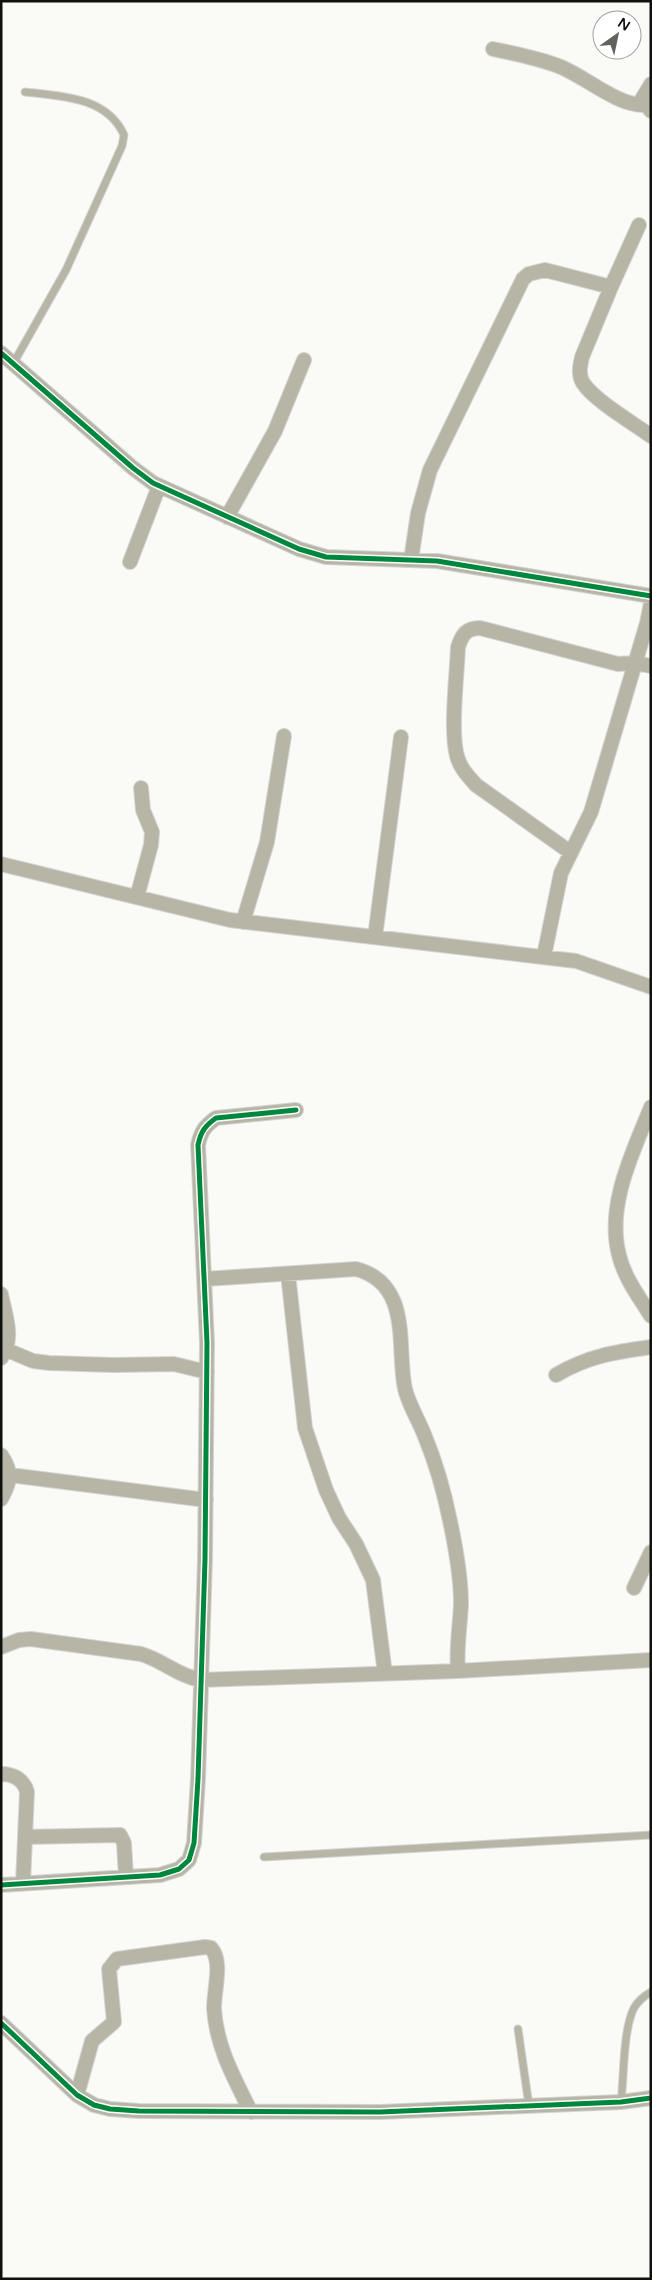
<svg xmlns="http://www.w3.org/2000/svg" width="652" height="2280" viewBox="0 0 652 2280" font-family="'Varela Round',sans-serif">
<rect width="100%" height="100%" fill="#fafaf6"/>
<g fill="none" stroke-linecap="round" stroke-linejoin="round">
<g stroke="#d4d4d2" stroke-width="9">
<path id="lane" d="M 13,364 L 66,270 L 122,146 L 124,135 C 107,97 62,96 25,92
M 264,1857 L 651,1835
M 518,2029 L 529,2106
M 621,2102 C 624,2077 623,2029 634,2008 C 638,2001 644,1996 651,1992"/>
</g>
<g stroke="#d4d4d2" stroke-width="16">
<path id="street" d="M 493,49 C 516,54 539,58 561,67 C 587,78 618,106 645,105
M 651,111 L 642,99 L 651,84
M 611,287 L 639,225
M 1,353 L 133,468 L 153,483 L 299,549 L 326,557 L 437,561 L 651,596
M 227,517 L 275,431 L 304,360
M 411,560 L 418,513 L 430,470 L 523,279 L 529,274 L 545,270 L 611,287 L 582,357 C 580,366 578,375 583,383 C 595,401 633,423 651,436
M 130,562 L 159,486
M 570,852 L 476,785 C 468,776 460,768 457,756 C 450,731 457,675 458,647 C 462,635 466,628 480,628 L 618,664 L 635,663 L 651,666
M 1,864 L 230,920 L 576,961 L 651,987
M 137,897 L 151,845 L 152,832 L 143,810 L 141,788
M 243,922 L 267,842 L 284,736
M 375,937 L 401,737
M 544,956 L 561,873 L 591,812 L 647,623 L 651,603
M 651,1107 C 633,1152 606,1205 619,1255 C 624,1277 639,1297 651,1316
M 288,1274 L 305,1428 L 326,1490 L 339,1518 L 356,1544 L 373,1580 L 385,1674
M 205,1279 L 356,1269 C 413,1284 396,1348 405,1389 C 409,1405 418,1419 424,1434 C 436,1463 444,1491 450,1521 C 456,1549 461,1576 461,1604 C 460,1627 456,1648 458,1671
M 1,1294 C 5,1315 15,1339 1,1358
M 7,1350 L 33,1361 L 49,1363 L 114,1365 L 174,1364 L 207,1372
M 556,1375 C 588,1356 615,1352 651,1347
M 1,1455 C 13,1473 11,1481 1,1499
M 10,1475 L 206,1500
M 634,1588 L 651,1552
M 1,1647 L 19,1640 L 31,1639 L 141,1654 C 162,1660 178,1676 201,1680 L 458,1671 L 651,1660
M 1,1774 C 14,1774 24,1780 27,1792 L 23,1883
M 25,1837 L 120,1835 L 124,1843 L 126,1877
M 1,1885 L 160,1875 L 179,1869 L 189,1860 L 194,1843 L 198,1779 L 205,1559 L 207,1343 L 198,1145 C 201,1131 205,1126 216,1118 L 296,1110
M 1,2023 L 77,2095 L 94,2105 L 110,2109 L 139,2111 L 380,2112 L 621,2102 L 651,2098
M 77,2095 L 92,2041 L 114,2022 L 109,1969 L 117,1959 L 205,1947 L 211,1948 C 223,1961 214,1990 214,2008 C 216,2046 234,2078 251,2112"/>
</g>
<use href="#lane" stroke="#b6b5a6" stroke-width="7"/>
<use href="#street" stroke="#b6b5a6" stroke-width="14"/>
<g stroke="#fff" stroke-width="8">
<path id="cycleway" d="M 1,353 L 133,468 L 153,483 L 299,549 L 326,557 L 437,561 L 651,596
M 1,1885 L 160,1875 L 179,1869 L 189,1860 L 194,1843 L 198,1779 L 205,1559 L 207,1343 L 198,1145 C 201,1131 205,1126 216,1118 L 296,1110
M 1,2023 L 77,2095 L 94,2105 L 110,2109 L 139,2111 L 380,2112 L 621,2102 L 651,2098"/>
</g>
<use href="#cycleway" stroke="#00873e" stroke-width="5"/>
</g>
<rect width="652" height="2280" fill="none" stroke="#10100e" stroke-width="5"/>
<g transform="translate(617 35) rotate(33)"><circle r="24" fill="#ffffff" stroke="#9f9f9f"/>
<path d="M0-4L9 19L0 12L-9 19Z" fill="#62625f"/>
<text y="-8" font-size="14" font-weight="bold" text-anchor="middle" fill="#10100e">N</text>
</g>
</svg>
